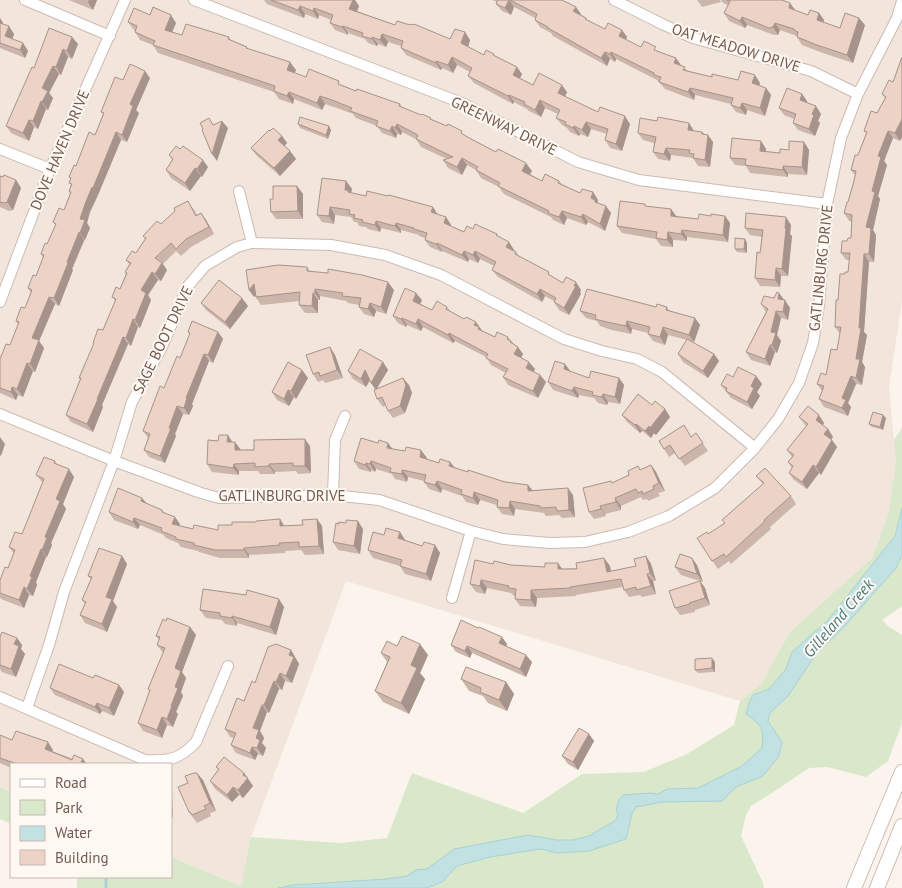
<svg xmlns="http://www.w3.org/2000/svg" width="902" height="888" viewBox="0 0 902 888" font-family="'PT Sans',sans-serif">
<rect width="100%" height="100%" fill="#fbf4ec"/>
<path fill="#f2e5db" d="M 0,0 L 902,0 L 902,301 L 889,387 L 896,462 L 888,515 L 872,558 L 790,632 L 761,684 L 740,701 L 346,581 L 251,837 L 241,886 L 171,857 L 171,764 L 11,764 L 11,792 L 0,787 Z"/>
<path fill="#d9e8cb" d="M 902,428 L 902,606 L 882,620 L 889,627 L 902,635 L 902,723 L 888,761 L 866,777 L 827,767 L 809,768 L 775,791 L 751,806 L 746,815 L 741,836 L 763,883 L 764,888 L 77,888 L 77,877 L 171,877 L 171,857 L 241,886 L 251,837 L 341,843 L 387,838 L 412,773 L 523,813 L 582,774 L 644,772 L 687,754 L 734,725 L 740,701 L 761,684 L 790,632 L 872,558 L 888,515 L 896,462 L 894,440 Z
M 0,787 L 11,792 L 11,824 L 0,819 Z"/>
<path fill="#c2e1e3" stroke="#a9d1d4" d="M 902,508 L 902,555 L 896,568 L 845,626 L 816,654 L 788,696 L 770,713 L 768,721 L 782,742 L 779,756 L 763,776 L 736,787 L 722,801 L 662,802 L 636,807 L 632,814 L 626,839 L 589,851 L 557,853 L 541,849 L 490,857 L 457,866 L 442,882 L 427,888 L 278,888 L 293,885 L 386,879 L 407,876 L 416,870 L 427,869 L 454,849 L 528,835 L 557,840 L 573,840 L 589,836 L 616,820 L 618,815 L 616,809 L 619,800 L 623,795 L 650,793 L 658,794 L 667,789 L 698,788 L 742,766 L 762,748 C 764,727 762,726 746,714 L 749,703 L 753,695 L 769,689 L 786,669 L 792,652 L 828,620 L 895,536 Z"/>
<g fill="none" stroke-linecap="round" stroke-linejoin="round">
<path stroke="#a9d1d4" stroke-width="3" d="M 106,877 L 106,888"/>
<g stroke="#ccbbb2" stroke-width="12">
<path id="minor" d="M 25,0 L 110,36
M 194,0 L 462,103 L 578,162 L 639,180 L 827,204
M 614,0 L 662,24 L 693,38 L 811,71 L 858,94
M 0,149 L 50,169
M 239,191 L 252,243
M 0,302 L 50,169 L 125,0
M 0,414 L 114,461 L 201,493 L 219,498 L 333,495 L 379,500 L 471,531 L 503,539 L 550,543 L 585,542 L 628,532 L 669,516 L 715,488 L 755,448 L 778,419 L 799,383 L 813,343 L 819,305 L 827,204 L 841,138 L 858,94 L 897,18 L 902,1
M 333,495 L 335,440 L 345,416
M 452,598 L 471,531
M 0,697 L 145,760 C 169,761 179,760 196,742 L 228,666
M 27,708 L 49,645 L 64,592 L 114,461 L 132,402 L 162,347 L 188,286 L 205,266 L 237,247 L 252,243 L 331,245 L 385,255 L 441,275 L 564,339 L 602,351 L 637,359 L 662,372 L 755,448"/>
</g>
<g stroke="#d1bdb3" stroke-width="16">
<path id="secondary" d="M 854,888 L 902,772
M 877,888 L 902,826"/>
</g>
<use href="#minor" stroke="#fff" stroke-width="10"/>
<use href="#secondary" stroke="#fff" stroke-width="14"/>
</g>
<path fill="#ccb5aa" d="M 69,0 L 97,0 L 93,10 Z
M 264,0 L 355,0 L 359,6 L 357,11 L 395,25 L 450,39 L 470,40 L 468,47 L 484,55 L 496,56 L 522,74 L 520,78 L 533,85 L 567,92 L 565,97 L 598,112 L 630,124 L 622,151 L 610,148 L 605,140 L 607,134 L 591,129 L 588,137 L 580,134 L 579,136 L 570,132 L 567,128 L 562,125 L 556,118 L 558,114 L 545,108 L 541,117 L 529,111 L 527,109 L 514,102 L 513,104 L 474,83 L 468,76 L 470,72 L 457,65 L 453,73 L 442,68 L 441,70 L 406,55 L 401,48 L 401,46 L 388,42 L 386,47 L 378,44 L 377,46 L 368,43 L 365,39 L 348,33 L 348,35 L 335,30 L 330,23 L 331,20 L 319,15 L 318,19 L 305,14 L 304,18 L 267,4 Z
M 492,0 L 562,0 L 581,15 L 586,18 L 588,21 L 605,29 L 622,30 L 627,37 L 626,40 L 641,47 L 658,51 L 681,65 L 688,71 L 712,77 L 760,83 L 759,85 L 766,88 L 771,95 L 765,116 L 747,110 L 746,115 L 736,112 L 731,105 L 731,104 L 695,95 L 694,100 L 665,89 L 657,80 L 616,59 L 615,62 L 610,59 L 607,66 L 553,36 L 551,33 L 540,27 L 535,20 L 535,18 L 514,7 L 511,15 L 502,11 L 496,4 L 497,2 Z
M 697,0 L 720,0 L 721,2 L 702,7 Z
M 721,0 L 782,0 L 796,11 L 808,15 L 819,13 L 824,20 L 823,22 L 840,28 L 865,25 L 853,63 L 823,53 L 802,45 L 797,37 L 797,36 L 780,30 L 778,35 L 774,35 L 747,25 L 745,28 L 729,21 L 724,13 L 728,5 L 723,3 Z
M 150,15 L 176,23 L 172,32 L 182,35 L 216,34 L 229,37 L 231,40 L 247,47 L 248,49 L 296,70 L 294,73 L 306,77 L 342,85 L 356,91 L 400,104 L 402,107 L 433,120 L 466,136 L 532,171 L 530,174 L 542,181 L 559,181 L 563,185 L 580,193 L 593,192 L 598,200 L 598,203 L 611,213 L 605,231 L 588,222 L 586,225 L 567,218 L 564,225 L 553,220 L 551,217 L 504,194 L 499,187 L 481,178 L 476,170 L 467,165 L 462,175 L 448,168 L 443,160 L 447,159 L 421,147 L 416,139 L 402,132 L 401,135 L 397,134 L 396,138 L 382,133 L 377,126 L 356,118 L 353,114 L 337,108 L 325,104 L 322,110 L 294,99 L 293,104 L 279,99 L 274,92 L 158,53 L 153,45 L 140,40 L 135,32 L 135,31 L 134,30 L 128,22 Z
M 0,18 L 3,23 L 3,24 L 14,34 L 12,39 L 23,43 L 28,51 L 25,58 L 0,48 Z
M 72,37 L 78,44 L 72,59 L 68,57 L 61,75 L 59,74 L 49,93 L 53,98 L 48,110 L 46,109 L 38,129 L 34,127 L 29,141 L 11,133 L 6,126 L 34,68 Z
M 150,78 L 136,110 L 139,113 L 127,142 L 121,140 L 98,195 L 90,212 L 87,223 L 90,228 L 72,269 L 73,270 L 59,306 L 55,304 L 39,341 L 44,348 L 35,372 L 33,371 L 23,397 L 18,395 L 16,400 L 0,393 L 0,359 L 10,345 L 18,324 L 16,321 L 25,308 L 31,293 L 28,288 L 36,276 L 43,258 L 41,254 L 47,244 L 56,226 L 53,222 L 64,210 L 70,194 L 69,191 L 71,185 L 69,183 L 71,180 L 69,177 L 95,135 L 103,114 L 101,112 L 123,80 Z
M 893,82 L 900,141 L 893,138 L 884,161 L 887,165 L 878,196 L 880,199 L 873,230 L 876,235 L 874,262 L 869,262 L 864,332 L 867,335 L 862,362 L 865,367 L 862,385 L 856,384 L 848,403 L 851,407 L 848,416 L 824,407 L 819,399 L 822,391 L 817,384 L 826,375 L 837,350 L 840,334 L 835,327 L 838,300 L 845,274 L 848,272 L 849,260 L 846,260 L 841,253 L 847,241 L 851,238 L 852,222 L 849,221 L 844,213 L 848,202 L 855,175 L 851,170 L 858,155 L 866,133 L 864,131 L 877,113 L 885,98 L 882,94 Z
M 802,94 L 807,101 L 807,103 L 821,114 L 818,121 L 820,123 L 815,136 L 798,130 L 793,123 L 794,119 L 784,115 L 779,108 Z
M 298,124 L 331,130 L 328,139 L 300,128 Z
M 270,131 L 282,136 L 287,143 L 285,146 L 290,151 L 296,159 L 280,176 L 256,155 L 251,148 Z
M 694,131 L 702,132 L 713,142 L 710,167 L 698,166 L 693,158 L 671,155 L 670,161 L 658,159 L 653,152 L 654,143 L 643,140 L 638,133 Z
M 761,141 L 766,149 L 766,151 L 780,153 L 789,150 L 804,142 L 809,150 L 807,175 L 788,174 L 788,177 L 750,173 L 746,166 L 735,165 L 730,158 Z
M 169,155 L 208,167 L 202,177 L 201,176 L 190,191 L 171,178 L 166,170 L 172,160 Z
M 0,176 L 16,180 L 21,188 L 13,210 L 9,211 L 0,207 Z
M 346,181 L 352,189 L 351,193 L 438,215 L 446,217 L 451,225 L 451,226 L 464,232 L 473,229 L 497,234 L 499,237 L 514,250 L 514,251 L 516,252 L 519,256 L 563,283 L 581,290 L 580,292 L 581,294 L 569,315 L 559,310 L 554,302 L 554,301 L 545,296 L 542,302 L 498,277 L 492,270 L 494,266 L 480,259 L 478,263 L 469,259 L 468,262 L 442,251 L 442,252 L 430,247 L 425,240 L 425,238 L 419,236 L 419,235 L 401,230 L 401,233 L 381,228 L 380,232 L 368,229 L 366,227 L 359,226 L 357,222 L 354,222 L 351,217 L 335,215 L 334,224 L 322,222 L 317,215 Z
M 297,186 L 303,194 L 303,219 L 276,219 L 271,212 L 273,199 Z
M 647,207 L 676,216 L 698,219 L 711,216 L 725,216 L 730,223 L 728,242 L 687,237 L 687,241 L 673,240 L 673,247 L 661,246 L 656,239 L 622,233 L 617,226 Z
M 193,208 L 197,215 L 201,213 L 206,220 L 214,234 L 191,247 L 181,256 L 176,251 L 163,264 L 167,270 L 161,281 L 158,280 L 148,295 L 151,300 L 140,328 L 138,327 L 131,346 L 128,344 L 102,405 L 103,407 L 93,432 L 71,422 L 66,415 L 80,379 L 79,378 L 103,330 L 115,301 L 112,297 L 120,289 L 126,273 L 125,272 L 129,264 L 126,260 L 136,253 L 145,239 L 143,236 L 161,224 Z
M 791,225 L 790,234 L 792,236 L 788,276 L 781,276 L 780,287 L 760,286 L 755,278 L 760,253 L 762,237 L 750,235 L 745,228 Z
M 745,239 L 747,243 L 747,253 L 737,252 L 735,249 Z
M 307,267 L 310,271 L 394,290 L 386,314 L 376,311 L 374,317 L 364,314 L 359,307 L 359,305 L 348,303 L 346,301 L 320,296 L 320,300 L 318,300 L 318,313 L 305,313 L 299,305 L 300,301 L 261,305 L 255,296 L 254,297 L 249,290 Z
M 779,293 L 790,308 L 788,320 L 781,318 L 777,335 L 781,341 L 777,353 L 775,352 L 770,366 L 751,360 L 746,352 L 766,312 L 761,304 L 774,298 Z
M 422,300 L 420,304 L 432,310 L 447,307 L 450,311 L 481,330 L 495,337 L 508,337 L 523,354 L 521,358 L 535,369 L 533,372 L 540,375 L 546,382 L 538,398 L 508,385 L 503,377 L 506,373 L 491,365 L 486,357 L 455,341 L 453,343 L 423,327 L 421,331 L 407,325 L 406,327 L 398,323 L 393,316 Z
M 201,303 L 248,306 L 230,329 L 206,310 Z
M 656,307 L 667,307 L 669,310 L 700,325 L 694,342 L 690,341 L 714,354 L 719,361 L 708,378 L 683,362 L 678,354 L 687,340 L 668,335 L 665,345 L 653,341 L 648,334 L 648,333 L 632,329 L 631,334 L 612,330 L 600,326 L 597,321 L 586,318 L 580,311 Z
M 188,332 L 218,332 L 223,339 L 213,363 L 209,361 L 192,404 L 193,406 L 189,415 L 183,414 L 175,434 L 176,436 L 165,463 L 149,457 L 144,450 L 148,438 L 143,431 L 180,358 L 190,335 Z
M 335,355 L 343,378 L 325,383 L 323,380 L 318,382 L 313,374 Z
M 383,362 L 388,370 L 377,388 L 409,385 L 412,393 L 405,413 L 393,418 L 388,411 L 386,405 L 383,407 L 377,399 L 375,389 L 370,380 L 366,387 L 353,379 L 348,371 Z
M 565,364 L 570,372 L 589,378 L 619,378 L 624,385 L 620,404 L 608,402 L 607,405 L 598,403 L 594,398 L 579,395 L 578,398 L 553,390 L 548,382 Z
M 302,370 L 308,378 L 296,399 L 294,397 L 289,406 L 277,400 L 272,392 Z
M 756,376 L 762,384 L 757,392 L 760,396 L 752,409 L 731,398 L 721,385 L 733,377 Z
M 652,405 L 665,409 L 670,417 L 656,435 L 654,433 L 651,438 L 642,431 L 640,433 L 627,422 L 622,415 Z
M 799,417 L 824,423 L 823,425 L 828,429 L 833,437 L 831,440 L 837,447 L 821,475 L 819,473 L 807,489 L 794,480 L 789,473 L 792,468 L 788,462 L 792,457 L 787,450 L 806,426 Z
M 886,418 L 883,430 L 872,427 L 869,424 Z
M 696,433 L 708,451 L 685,466 L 675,453 L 669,457 L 659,441 L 691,437 Z
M 233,442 L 241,450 L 310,446 L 311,473 L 298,474 L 296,471 L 275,472 L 275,474 L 260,474 L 258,471 L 239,471 L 239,475 L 212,472 L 207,464 Z
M 378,443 L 388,443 L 392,449 L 427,458 L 426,459 L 439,463 L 450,462 L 454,468 L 468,472 L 505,482 L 528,485 L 532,490 L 573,495 L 575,517 L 562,518 L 559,515 L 546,516 L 544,513 L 515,509 L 514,516 L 502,514 L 497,507 L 497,505 L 480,500 L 478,505 L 466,502 L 462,496 L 442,489 L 441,493 L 429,489 L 424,482 L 424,481 L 408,477 L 407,482 L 395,479 L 392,474 L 376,469 L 375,472 L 371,470 L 371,472 L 359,469 L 354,461 Z
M 55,461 L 57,465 L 74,477 L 63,504 L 66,509 L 51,543 L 52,545 L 47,557 L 46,557 L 36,582 L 37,585 L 33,596 L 29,595 L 24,608 L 1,599 L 0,597 L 0,580 L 8,568 L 14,554 L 9,547 L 22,534 L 43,483 L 36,475 Z
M 651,465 L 656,472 L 665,491 L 658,493 L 660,496 L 648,501 L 647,499 L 643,500 L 641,497 L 621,506 L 621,510 L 605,514 L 606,516 L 594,519 L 589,512 L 611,481 L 612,483 Z
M 756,476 L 791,496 L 796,504 L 770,527 L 771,529 L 731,564 L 729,561 L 718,569 L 697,538 L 708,534 L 725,523 L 722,520 L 763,484 Z
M 142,498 L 147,504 L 162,510 L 165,513 L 180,524 L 180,526 L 193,529 L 218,530 L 232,525 L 280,519 L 284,526 L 303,525 L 317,519 L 322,526 L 324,554 L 305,555 L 301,550 L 285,551 L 285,553 L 249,555 L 249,558 L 220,558 L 199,552 L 198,551 L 181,547 L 178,543 L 166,538 L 164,535 L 140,525 L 138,529 L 114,520 L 109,512 Z
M 339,524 L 363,529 L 360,554 L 338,550 L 333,542 Z
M 400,532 L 405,540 L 422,546 L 435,545 L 440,553 L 431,581 L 405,574 L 400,566 L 373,558 L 368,550 L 384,535 Z
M 122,556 L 127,564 L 113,601 L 117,607 L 107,632 L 85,623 L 80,615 L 85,604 L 82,600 L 91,579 L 88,576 Z
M 646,556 L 651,564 L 656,581 L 653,581 L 656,594 L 642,597 L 640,595 L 629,597 L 624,590 L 623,587 L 576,595 L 576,596 L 537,598 L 536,607 L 520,606 L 515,599 L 515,596 L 514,596 L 511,593 L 487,588 L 485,594 L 476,592 L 470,584 L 493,564 L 562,569 L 610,566 L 611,571 L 636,566 Z
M 697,565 L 703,582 L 681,575 L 675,567 Z
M 700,581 L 705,588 L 710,605 L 695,610 L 695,612 L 680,615 L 675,608 Z
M 284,607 L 276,635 L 237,623 L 237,626 L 225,624 L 222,620 L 206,618 L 200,610 Z
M 190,627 L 196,635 L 182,672 L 186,678 L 181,692 L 183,696 L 176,712 L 178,714 L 173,727 L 167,725 L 162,738 L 143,731 L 138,723 L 150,692 L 148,689 L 163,653 L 157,645 L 159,640 L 156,636 Z
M 0,637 L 17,638 L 22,645 L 21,649 L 25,654 L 16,677 L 2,672 L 0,669 Z
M 507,644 L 506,646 L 532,662 L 526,677 L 472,653 L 470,658 L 456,652 L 451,645 Z
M 397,646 L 428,655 L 420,673 L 425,679 L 409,714 L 383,702 L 375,691 L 387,662 L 381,653 Z
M 291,650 L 299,664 L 292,683 L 285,681 L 282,690 L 279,689 L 269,713 L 267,712 L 260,731 L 264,738 L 262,743 L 266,748 L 263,756 L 258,754 L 255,760 L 236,753 L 231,745 L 234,738 L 230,737 L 225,729 L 244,701 L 255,683 Z
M 715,662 L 715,672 L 698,673 L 695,670 Z
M 93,678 L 119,685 L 124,692 L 114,716 L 102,711 L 100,714 L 55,695 L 50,688 Z
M 461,679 L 506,682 L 514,694 L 507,711 L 488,703 L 483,696 L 469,691 Z
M 589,734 L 594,741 L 578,770 L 568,764 L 562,756 Z
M 0,735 L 12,740 L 53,750 L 52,751 L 87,764 L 11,764 L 11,768 L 0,763 Z
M 216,767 L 244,773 L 253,786 L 243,798 L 239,795 L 232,802 L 215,789 L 210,781 L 218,770 Z
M 203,780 L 216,811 L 210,813 L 211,816 L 197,823 L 189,812 Z"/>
<path fill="#a6938b" d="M 89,0 L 97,0 L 93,10 L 88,2 Z
M 353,0 L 355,0 L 359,6 L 355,16 L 349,9 Z
M 509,0 L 514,7 L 511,15 L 505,8 Z
M 790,3 L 796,11 L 789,8 Z
M 300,6 L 305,14 L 304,18 L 298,10 Z
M 576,7 L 581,14 L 579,18 L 573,11 Z
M 314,8 L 319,15 L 318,19 L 313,11 Z
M 819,13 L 824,20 L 822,28 L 817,20 Z
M 171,15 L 176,23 L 170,37 L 165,30 Z
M 742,17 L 747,25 L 745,28 L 740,21 Z
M 0,18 L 3,23 L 1,29 L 0,27 Z
M 859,18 L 865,25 L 853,63 L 847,55 Z
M 775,23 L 780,30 L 778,35 L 773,27 Z
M 9,26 L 14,34 L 11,43 L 5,36 Z
M 343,26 L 348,33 L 348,35 L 342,27 Z
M 622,30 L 627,37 L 624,43 L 619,36 Z
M 465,32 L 470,40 L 467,51 L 461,43 Z
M 382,34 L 388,42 L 386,47 L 380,40 Z
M 72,37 L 78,44 L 72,59 L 67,51 Z
M 372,37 L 378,44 L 377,46 L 372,39 Z
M 23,43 L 28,51 L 25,58 L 20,50 Z
M 63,49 L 68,57 L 61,75 L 56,67 Z
M 605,52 L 610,59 L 607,66 L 601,58 Z
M 611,52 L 616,59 L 615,62 L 610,54 Z
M 452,57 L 457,65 L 453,73 L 448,65 Z
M 676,58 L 681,65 L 674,63 Z
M 436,61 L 442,68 L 441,70 L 436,63 Z
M 290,62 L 296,70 L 293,77 L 287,70 Z
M 53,66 L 59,74 L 49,93 L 53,98 L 48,110 L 42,102 L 42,88 Z
M 517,67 L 522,74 L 518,82 L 513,75 Z
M 145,71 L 150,78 L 136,110 L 139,113 L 127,142 L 122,135 L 130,104 Z
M 755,75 L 760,83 L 757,91 L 752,83 Z
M 562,85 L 567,92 L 563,101 L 558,93 Z
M 690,88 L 695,95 L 694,100 L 688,92 Z
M 766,88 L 771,95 L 765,116 L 760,108 Z
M 289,92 L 294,99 L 293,104 L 287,96 Z
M 802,94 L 807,101 L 805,108 L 800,100 Z
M 509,95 L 514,102 L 513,104 L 508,96 Z
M 320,96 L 325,104 L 322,110 L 317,103 Z
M 540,100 L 545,108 L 541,117 L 535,110 Z
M 41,101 L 46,109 L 38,129 L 33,121 Z
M 742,103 L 747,110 L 746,115 L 740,108 Z
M 816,106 L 821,114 L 818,121 L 820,123 L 815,136 L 809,129 L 812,114 Z
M 625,116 L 630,124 L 622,151 L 616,144 Z
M 902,119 L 902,137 L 900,141 L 895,133 Z
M 29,120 L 34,127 L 29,141 L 23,133 Z
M 222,121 L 228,128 L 217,161 L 212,154 Z
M 586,122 L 591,129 L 588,137 L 582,130 Z
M 689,123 L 694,131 L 688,130 Z
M 397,124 L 402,132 L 401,135 L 395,128 Z
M 329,126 L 331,130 L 328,139 L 326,135 Z
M 392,126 L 397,134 L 396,138 L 390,131 Z
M 574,126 L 580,134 L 579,136 L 573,128 Z
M 888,131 L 893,138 L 884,161 L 887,165 L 878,196 L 880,199 L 873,230 L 876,235 L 874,262 L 869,254 L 866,227 L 878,156 Z
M 116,132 L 121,140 L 98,195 L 93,188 Z
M 702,132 L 708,139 L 708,135 L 713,142 L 710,167 L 705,160 Z
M 282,136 L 287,143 L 283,147 L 278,140 Z
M 761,141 L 766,149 L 765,158 L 760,151 Z
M 804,142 L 809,150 L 807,175 L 802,167 Z
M 666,148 L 671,155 L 670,161 L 664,154 Z
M 290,151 L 296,159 L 280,176 L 274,168 Z
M 462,158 L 467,165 L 462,175 L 457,167 Z
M 203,160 L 208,167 L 202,177 L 197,169 Z
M 526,163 L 532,171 L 528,178 L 522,171 Z
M 783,166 L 788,174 L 788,177 L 783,170 Z
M 195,168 L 201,176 L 190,191 L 185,183 Z
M 16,180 L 21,188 L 13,210 L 7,202 Z
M 346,181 L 352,189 L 351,194 L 345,190 Z
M 297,186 L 303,194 L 303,219 L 298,211 Z
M 92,187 L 98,195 L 90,212 L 87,223 L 90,228 L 85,240 L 80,233 L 80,219 L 85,204 Z
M 593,192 L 598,200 L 597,203 L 601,207 L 591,198 Z
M 606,206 L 611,213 L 605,231 L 600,224 Z
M 330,207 L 335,215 L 334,224 L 329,216 Z
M 433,207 L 438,215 L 431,212 Z
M 671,209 L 677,217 L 671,216 Z
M 562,211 L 567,218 L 564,225 L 559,217 Z
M 201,213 L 206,220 L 214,234 L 209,227 Z
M 583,214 L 588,222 L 586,225 L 581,217 Z
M 725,216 L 730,223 L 728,242 L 723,235 Z
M 446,217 L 451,225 L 449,230 L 444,223 Z
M 786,217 L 791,225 L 790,234 L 792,236 L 788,276 L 782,269 Z
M 376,221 L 381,228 L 380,232 L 375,225 Z
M 396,223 L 401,230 L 401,233 L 395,226 Z
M 682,230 L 687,237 L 687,241 L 681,234 Z
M 79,232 L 84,240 L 72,269 L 73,270 L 59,306 L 54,298 L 67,262 Z
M 668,232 L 673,240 L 673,247 L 667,240 Z
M 745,239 L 747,243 L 747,253 L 744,249 Z
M 509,242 L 514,250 L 512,254 L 506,247 Z
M 437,243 L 442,251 L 442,252 L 436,244 Z
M 464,251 L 469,259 L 468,262 L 462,255 Z
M 475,251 L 480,259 L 478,263 L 473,255 Z
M 864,254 L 869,262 L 864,332 L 867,335 L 862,362 L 865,367 L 862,385 L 856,378 L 856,359 L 859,328 Z
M 162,263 L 167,270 L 161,281 L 155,274 Z
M 776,268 L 781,276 L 780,287 L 775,280 Z
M 152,272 L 158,280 L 148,295 L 151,300 L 140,328 L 135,320 L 141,290 Z
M 388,282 L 394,290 L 386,314 L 381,307 Z
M 576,282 L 581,290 L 580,292 L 581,294 L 569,315 L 564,308 Z
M 254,284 L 259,292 L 254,297 L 249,290 Z
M 315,289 L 320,296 L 320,300 L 315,293 Z
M 540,289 L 545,296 L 542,302 L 537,294 Z
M 313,293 L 318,300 L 318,313 L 312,306 Z
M 416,293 L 422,300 L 418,309 L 413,301 Z
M 779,293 L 785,301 L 778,299 Z
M 49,297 L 55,304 L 39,341 L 44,348 L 35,372 L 30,364 L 32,338 Z
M 242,298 L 248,306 L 230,329 L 225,322 Z
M 785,300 L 790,308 L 788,320 L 783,312 Z
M 370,303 L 376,311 L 374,317 L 368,309 Z
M 776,311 L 781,318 L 777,335 L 781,341 L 777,353 L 772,345 L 771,332 Z
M 402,318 L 407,325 L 406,327 L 401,319 Z
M 695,318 L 700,325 L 694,342 L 689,335 Z
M 133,319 L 138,327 L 131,346 L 126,338 Z
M 418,319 L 423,327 L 421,331 L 416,324 Z
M 627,321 L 632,329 L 631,334 L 626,326 Z
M 476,322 L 481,329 L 485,335 L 474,325 Z
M 663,327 L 668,335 L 665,345 L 660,337 Z
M 218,332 L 223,339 L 213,363 L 208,355 Z
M 449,333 L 455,341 L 453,343 L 448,335 Z
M 123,337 L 128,344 L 102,405 L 103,407 L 93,432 L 87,424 L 97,399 Z
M 770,345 L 775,352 L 770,366 L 765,359 Z
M 330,347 L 335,355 L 343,378 L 337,370 Z
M 518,347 L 523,354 L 519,362 L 514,354 Z
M 204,354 L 209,361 L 192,404 L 193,406 L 189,415 L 184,408 L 186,398 Z
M 714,354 L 719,361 L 708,378 L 703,371 Z
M 383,362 L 388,370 L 376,390 L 371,383 Z
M 529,362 L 535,369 L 532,376 L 526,368 Z
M 27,363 L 33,371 L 23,397 L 17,389 Z
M 565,364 L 571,372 L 564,369 Z
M 302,370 L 308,378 L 296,399 L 291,391 Z
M 365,370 L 371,378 L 366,387 L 361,379 Z
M 540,375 L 546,382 L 538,398 L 533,391 Z
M 756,376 L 762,384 L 757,392 L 760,396 L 752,409 L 747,402 L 751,386 Z
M 851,376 L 856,384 L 848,403 L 851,407 L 848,416 L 842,408 L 842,398 Z
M 403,378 L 409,385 L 412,393 L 405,413 L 400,406 Z
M 619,378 L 624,385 L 620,404 L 615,397 Z
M 12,387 L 18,395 L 16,400 L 11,392 Z
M 574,387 L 579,395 L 578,398 L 572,391 Z
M 288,390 L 294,397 L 289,406 L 284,399 Z
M 603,394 L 608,402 L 607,405 L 602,397 Z
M 177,406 L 183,414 L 175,434 L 176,436 L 165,463 L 160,456 L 169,428 Z
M 665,409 L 670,417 L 656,435 L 654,433 L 651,438 L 645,431 L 649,426 Z
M 819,415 L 824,423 L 821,427 L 816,420 Z
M 883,415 L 886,418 L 883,430 L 880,427 Z
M 636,424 L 642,431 L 640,433 L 635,425 Z
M 828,429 L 833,437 L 829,442 L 824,434 Z
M 228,435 L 233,443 L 227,442 Z
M 0,437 L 5,444 L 1,456 L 0,455 Z
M 305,439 L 310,446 L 311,473 L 305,466 Z
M 832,440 L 837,447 L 821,475 L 816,467 Z
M 235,442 L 241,450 L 235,450 Z
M 388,443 L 394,451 L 387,448 Z
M 421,450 L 427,458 L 425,464 L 420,457 Z
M 371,461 L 376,469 L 375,472 L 370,464 Z
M 450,462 L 456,469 L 449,466 Z
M 366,463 L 371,470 L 371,472 L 365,465 Z
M 234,464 L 239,471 L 239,475 L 233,468 Z
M 269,464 L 275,472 L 275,474 L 269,466 Z
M 651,465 L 656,472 L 665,491 L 659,483 Z
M 813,465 L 819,473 L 807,489 L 802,482 Z
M 69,469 L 74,477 L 63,504 L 66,509 L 51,543 L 52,545 L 47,557 L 42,550 L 45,537 L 56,499 Z
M 402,470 L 408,477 L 407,482 L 402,474 Z
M 437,481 L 442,489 L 441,493 L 435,485 Z
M 528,485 L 534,492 L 528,491 Z
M 568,488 L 573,495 L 575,517 L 569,510 Z
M 474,492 L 480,500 L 478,505 L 473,498 Z
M 142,498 L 148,505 L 141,501 Z
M 615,498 L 621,506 L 621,510 L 616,502 Z
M 510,501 L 515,509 L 514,516 L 509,508 Z
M 600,506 L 605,514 L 606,516 L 601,509 Z
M 175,517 L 180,524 L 178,532 L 172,524 Z
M 134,518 L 140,525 L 138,529 L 133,522 Z
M 280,519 L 285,527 L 280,526 Z
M 317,519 L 322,526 L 324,554 L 319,546 Z
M 358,521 L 363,529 L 360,554 L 354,546 Z
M 400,532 L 405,540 L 403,546 L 398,538 Z
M 435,545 L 440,553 L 431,581 L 426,574 Z
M 244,548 L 249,555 L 249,558 L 244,550 Z
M 41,549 L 46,557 L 36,582 L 37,585 L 33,596 L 27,589 L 30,576 Z
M 122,556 L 127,564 L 113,601 L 117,607 L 107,632 L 102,624 L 106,597 Z
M 646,556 L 651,564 L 656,581 L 650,573 Z
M 604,558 L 610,566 L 612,580 L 607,572 Z
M 692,558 L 697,565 L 703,582 L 697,574 Z
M 558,563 L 563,570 L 558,569 Z
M 647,574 L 653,581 L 656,594 L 651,586 Z
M 481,580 L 487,588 L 485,594 L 480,586 Z
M 700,581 L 705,588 L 710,605 L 705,598 Z
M 24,587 L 29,595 L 24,608 L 19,600 Z
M 531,590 L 537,598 L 536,607 L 531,600 Z
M 279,599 L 284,607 L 276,635 L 270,627 Z
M 232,616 L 237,623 L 237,626 L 232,618 Z
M 190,627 L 196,635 L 182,672 L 186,678 L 181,692 L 183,696 L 176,712 L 178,714 L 173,727 L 167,719 L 175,687 L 175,668 Z
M 502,637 L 507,644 L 504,651 L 499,643 Z
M 17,638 L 22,645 L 21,649 L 25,654 L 16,677 L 11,669 L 14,644 Z
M 420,644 L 428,655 L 420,673 L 425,679 L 409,714 L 401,703 L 411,665 Z
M 467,646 L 472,653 L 470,658 L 465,651 Z
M 291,650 L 299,664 L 292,683 L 286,676 L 289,655 Z
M 526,655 L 532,662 L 526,677 L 520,669 Z
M 712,658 L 715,662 L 715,672 L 712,668 Z
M 280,673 L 285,681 L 282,690 L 276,682 Z
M 274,681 L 279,689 L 269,713 L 264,705 Z
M 506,682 L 514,694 L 507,711 L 499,700 Z
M 119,685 L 124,692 L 114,716 L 109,708 Z
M 97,703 L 102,711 L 100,714 L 95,707 Z
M 262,705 L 267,712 L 260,731 L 264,738 L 262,743 L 266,748 L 263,756 L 257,748 L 256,738 L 253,728 Z
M 162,717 L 167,725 L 162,738 L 157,730 Z
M 589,734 L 594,741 L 578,770 L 573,762 Z
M 48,742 L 53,750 L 50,756 L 45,749 Z
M 252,747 L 258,754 L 255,760 L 250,753 Z
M 83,759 L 87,764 L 81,762 Z
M 197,773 L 203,780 L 216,811 L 210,803 Z
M 244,773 L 253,786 L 243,798 L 238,790 L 243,775 Z
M 233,787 L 239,795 L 232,802 L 227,795 Z
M 171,791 L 172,792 L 173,818 L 171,815 Z"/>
<path fill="#edd2c6" stroke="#a6938b" d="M 271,0 L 353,0 L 349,9 L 395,25 L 397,21 L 410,25 L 411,24 L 413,25 L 414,24 L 450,39 L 455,29 L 465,32 L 461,43 L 484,55 L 486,50 L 494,54 L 493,55 L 517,67 L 513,75 L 533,85 L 539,73 L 562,85 L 558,93 L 598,112 L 600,107 L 625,116 L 616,144 L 605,140 L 608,129 L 586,122 L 582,130 L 574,126 L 573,128 L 565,124 L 566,122 L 556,118 L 560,110 L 540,100 L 535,110 L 524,104 L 525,102 L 509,95 L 508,96 L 468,76 L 472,68 L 452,57 L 448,65 L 436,61 L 436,63 L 401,48 L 403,41 L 382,34 L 380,40 L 372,37 L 372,39 L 362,36 L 363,33 L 343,26 L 342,27 L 330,23 L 333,15 L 314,8 L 313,11 L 300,6 L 298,10 Z
M 498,0 L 509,0 L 505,8 L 496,4 Z
M 510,0 L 562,0 L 576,7 L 573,11 L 586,18 L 585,19 L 605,29 L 608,23 L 622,30 L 619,36 L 641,47 L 644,41 L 656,47 L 654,50 L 676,58 L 674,63 L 685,67 L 683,70 L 712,77 L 712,74 L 738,80 L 741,71 L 755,75 L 752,83 L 766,88 L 760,108 L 742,103 L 740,108 L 731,105 L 733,98 L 690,88 L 688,92 L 659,82 L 661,77 L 654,75 L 654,73 L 611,52 L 610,54 L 605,52 L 601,58 L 548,28 L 548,27 L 535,20 L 537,14 Z
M 727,0 L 782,0 L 790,3 L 789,8 L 808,15 L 810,10 L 819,13 L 817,20 L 840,28 L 845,13 L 859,18 L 847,55 L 817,45 L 797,37 L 798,32 L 794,30 L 794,29 L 775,23 L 773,27 L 769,28 L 742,17 L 740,21 L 724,13 L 730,1 Z
M 153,7 L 171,15 L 165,30 L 182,35 L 186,24 L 229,37 L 228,39 L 247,47 L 246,48 L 290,62 L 287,70 L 306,77 L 309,69 L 339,81 L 338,84 L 356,91 L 357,89 L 400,104 L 399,106 L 421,115 L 422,114 L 431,118 L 430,119 L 447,126 L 448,124 L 462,131 L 461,133 L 471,139 L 496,152 L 498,149 L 526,163 L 522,171 L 542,181 L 545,174 L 559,181 L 558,183 L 580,193 L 582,189 L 593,192 L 591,198 L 595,200 L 595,202 L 606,206 L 600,224 L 583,214 L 581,217 L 562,211 L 559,217 L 548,213 L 549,211 L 498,186 L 500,183 L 476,170 L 478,167 L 462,158 L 457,167 L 443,160 L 453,157 L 416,139 L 418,135 L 397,124 L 395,128 L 392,126 L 390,131 L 376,126 L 378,121 L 350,111 L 352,108 L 332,100 L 320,96 L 317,103 L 289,92 L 287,96 L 274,91 L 275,86 L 153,45 L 155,41 L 135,32 L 137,26 L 128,22 L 134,8 L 150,15 Z
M 0,23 L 9,26 L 5,36 L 23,43 L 20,50 L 0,43 Z
M 49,28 L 72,37 L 67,51 L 63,49 L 56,67 L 53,66 L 42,88 L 48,91 L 42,102 L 41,101 L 33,121 L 29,120 L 23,133 L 6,126 L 32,67 L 34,68 Z
M 902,57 L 902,119 L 895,133 L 888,131 L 878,156 L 881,157 L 872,191 L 875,192 L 866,227 L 871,228 L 869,254 L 864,254 L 859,328 L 861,328 L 856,359 L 860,359 L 856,378 L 851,376 L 842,398 L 846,400 L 842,408 L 819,399 L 824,386 L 817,384 L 821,373 L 826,375 L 831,349 L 837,350 L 841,327 L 835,327 L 836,300 L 838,300 L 840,274 L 845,274 L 845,272 L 848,272 L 850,253 L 841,253 L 842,241 L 847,241 L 848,238 L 851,238 L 852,215 L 844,213 L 847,202 L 848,202 L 854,181 L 856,171 L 851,170 L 855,155 L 858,155 L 867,132 L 864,131 L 871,111 L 877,113 L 886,97 L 882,94 L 889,80 L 893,82 Z
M 130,64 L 145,71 L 130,104 L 133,106 L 122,135 L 116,132 L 93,188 L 92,187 L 85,204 L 80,219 L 85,220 L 80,233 L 79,232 L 67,262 L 68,263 L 54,298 L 49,297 L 32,338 L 39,340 L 30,364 L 27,363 L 17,389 L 12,387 L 11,392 L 0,388 L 0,359 L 6,344 L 10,345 L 19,322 L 16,321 L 21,307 L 25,308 L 32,290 L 28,288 L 33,275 L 36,276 L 44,255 L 41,254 L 45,243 L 47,244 L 56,224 L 53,222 L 59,208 L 64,210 L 71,192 L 69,191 L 72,184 L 69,183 L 71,178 L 69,177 L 74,165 L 76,166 L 89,132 L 95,135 L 104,113 L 101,112 L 115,77 L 123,80 Z
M 787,88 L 802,94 L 800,100 L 816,106 L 812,114 L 814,115 L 809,129 L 793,123 L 796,114 L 779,108 Z
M 300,117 L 329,126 L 326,135 L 298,124 Z
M 658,117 L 689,123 L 688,130 L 702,132 L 702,134 L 708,135 L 705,160 L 693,158 L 694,154 L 689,153 L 690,150 L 666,148 L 664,154 L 653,152 L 656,137 L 638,133 L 640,118 L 657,121 Z
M 209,118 L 213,125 L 222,121 L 212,154 L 202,130 L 203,129 L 200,123 Z
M 273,128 L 282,136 L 278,140 L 290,151 L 274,168 L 251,148 L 269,130 L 270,131 Z
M 732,138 L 761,141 L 760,151 L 780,153 L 780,149 L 789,150 L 789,141 L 804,142 L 802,167 L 783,166 L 783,170 L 745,165 L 746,159 L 730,158 Z
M 176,146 L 180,149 L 183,146 L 203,160 L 197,169 L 195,168 L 185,183 L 166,170 L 173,159 L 169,155 Z
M 4,175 L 16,180 L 7,202 L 4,203 L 0,202 L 0,176 L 3,177 Z
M 322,178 L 346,181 L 345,190 L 348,190 L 348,192 L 366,196 L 367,191 L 388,196 L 389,195 L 433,207 L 431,212 L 446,217 L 444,223 L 464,232 L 467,226 L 473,229 L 475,224 L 497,234 L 496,235 L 509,242 L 506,247 L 516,252 L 515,254 L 549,272 L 548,274 L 563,283 L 566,277 L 576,282 L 574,286 L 576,286 L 564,308 L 554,302 L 556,298 L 540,289 L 537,294 L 492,270 L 496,262 L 475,251 L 473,255 L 464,251 L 462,255 L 437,243 L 436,244 L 425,240 L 427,233 L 414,229 L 414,228 L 396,223 L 395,226 L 376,221 L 375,225 L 362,222 L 363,220 L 354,218 L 355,215 L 349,214 L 350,210 L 330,207 L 329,216 L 317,215 Z
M 273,186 L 297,186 L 298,211 L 271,212 L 270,199 L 273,199 Z
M 188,201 L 196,216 L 201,213 L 209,227 L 186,239 L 176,249 L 171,243 L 155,258 L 162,263 L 155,274 L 152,272 L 141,290 L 146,293 L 135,320 L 133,319 L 126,338 L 123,337 L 97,399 L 98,399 L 87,424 L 66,415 L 81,378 L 79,378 L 94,343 L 93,343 L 98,329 L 103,330 L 116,299 L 112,297 L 116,287 L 120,289 L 127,273 L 125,272 L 131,263 L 126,260 L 132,251 L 136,253 L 146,238 L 143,236 L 157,221 L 161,224 L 175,211 L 174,208 Z
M 620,201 L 645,204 L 645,206 L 671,209 L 671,216 L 698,219 L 699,214 L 711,216 L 711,214 L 725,216 L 723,235 L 682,230 L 681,234 L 668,232 L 667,240 L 656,238 L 657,232 L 617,226 Z
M 746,213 L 786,217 L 785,228 L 786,229 L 782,269 L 776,268 L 775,280 L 755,278 L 757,252 L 760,253 L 763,230 L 745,228 Z
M 735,238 L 745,239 L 744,249 L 735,249 Z
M 278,265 L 307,267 L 307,271 L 328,273 L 328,269 L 362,275 L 388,282 L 381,307 L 370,303 L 368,309 L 359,307 L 361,298 L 342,296 L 343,293 L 315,289 L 315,293 L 313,293 L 312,306 L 299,305 L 300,292 L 256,297 L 254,284 L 249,290 L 246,270 Z
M 219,280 L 242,298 L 225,322 L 201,303 Z
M 405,288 L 416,293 L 413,301 L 432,310 L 437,301 L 447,307 L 446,309 L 464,319 L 466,317 L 476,322 L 474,325 L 479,327 L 478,329 L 495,337 L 497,332 L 508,337 L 507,339 L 511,341 L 510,342 L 518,347 L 514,354 L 529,362 L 526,368 L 540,375 L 533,391 L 503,377 L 508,369 L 486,358 L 488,354 L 449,333 L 448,335 L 418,319 L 416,324 L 402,318 L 401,319 L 393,316 Z
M 587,289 L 656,307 L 657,304 L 667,307 L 666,310 L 695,318 L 689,335 L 663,327 L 660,337 L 648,334 L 650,327 L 627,321 L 626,326 L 607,322 L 595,319 L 596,315 L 580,311 Z
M 777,292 L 779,293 L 778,299 L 785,300 L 783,312 L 776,311 L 771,332 L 776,333 L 772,345 L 770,345 L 765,359 L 746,352 L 768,309 L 761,304 L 764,296 L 774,298 Z
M 192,321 L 218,332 L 208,355 L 204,354 L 186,398 L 187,398 L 184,408 L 177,406 L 169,428 L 171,428 L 160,456 L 144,450 L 150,434 L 143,431 L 160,386 L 164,388 L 177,356 L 180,358 L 190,333 L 188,332 Z
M 687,339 L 714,354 L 703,371 L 678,354 Z
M 330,347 L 337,370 L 320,376 L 319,372 L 313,374 L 306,355 Z
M 360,349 L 383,362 L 371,383 L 365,370 L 361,379 L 348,371 Z
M 555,361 L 565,364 L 564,369 L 589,378 L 591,371 L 619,378 L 615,397 L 603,394 L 602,397 L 592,395 L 593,392 L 574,387 L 572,391 L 548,382 Z
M 288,362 L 302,370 L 291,391 L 288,390 L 284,399 L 272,392 Z
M 738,367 L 756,376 L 751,386 L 754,388 L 747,402 L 726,391 L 727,388 L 721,385 L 727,374 L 733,377 Z
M 403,378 L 406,385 L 400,406 L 388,411 L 382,397 L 377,399 L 374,390 Z
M 638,394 L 652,405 L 655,401 L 665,409 L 650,428 L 649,426 L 645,431 L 636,424 L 635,425 L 622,415 Z
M 808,406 L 819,415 L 816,420 L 828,429 L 824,434 L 832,440 L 816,467 L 813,465 L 802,482 L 789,473 L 793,466 L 788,462 L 794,455 L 787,450 L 808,424 L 799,417 Z
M 873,412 L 883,415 L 880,427 L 869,424 Z
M 684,425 L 691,437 L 696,433 L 703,443 L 679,459 L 670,445 L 664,449 L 659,441 Z
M 219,435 L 228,435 L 227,442 L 235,442 L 235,450 L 254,450 L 254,440 L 305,439 L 305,466 L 293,466 L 293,463 L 269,464 L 269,466 L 255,467 L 255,463 L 234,464 L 233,468 L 207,464 L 208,440 L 218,441 Z
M 361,438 L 378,443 L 379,440 L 388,443 L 387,448 L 405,451 L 406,447 L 421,450 L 420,457 L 439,463 L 440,459 L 450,462 L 449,466 L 468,472 L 468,470 L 505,482 L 528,485 L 528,491 L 568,488 L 569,510 L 557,511 L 556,507 L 541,508 L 540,506 L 510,501 L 509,508 L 497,507 L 498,500 L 474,492 L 473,498 L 461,494 L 462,490 L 437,481 L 435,485 L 424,482 L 426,475 L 402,470 L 402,474 L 390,472 L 391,468 L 371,461 L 370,464 L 366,463 L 365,465 L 354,461 Z
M 44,457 L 55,461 L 54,463 L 69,469 L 56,499 L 60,501 L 45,537 L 47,538 L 42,550 L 41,549 L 30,576 L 32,577 L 27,589 L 24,587 L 19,600 L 0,593 L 0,580 L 5,567 L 8,568 L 15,550 L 9,547 L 15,532 L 22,534 L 44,479 L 36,475 Z
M 651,465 L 659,483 L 653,486 L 654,489 L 643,494 L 642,491 L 638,493 L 636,489 L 615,498 L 616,502 L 600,506 L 601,509 L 589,512 L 583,488 L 611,481 L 612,483 L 629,475 L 628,471 L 638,466 L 640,470 Z
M 765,468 L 791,496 L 764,520 L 765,521 L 726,557 L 724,554 L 712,561 L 697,538 L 707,532 L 708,534 L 725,523 L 722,520 L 764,483 L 756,476 Z
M 118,488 L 142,498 L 141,501 L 162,510 L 162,512 L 175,517 L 172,524 L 193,529 L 194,525 L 218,530 L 218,525 L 232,525 L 232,522 L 256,522 L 256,521 L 280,519 L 280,526 L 303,525 L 302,520 L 317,519 L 319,546 L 299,547 L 299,542 L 279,543 L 280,545 L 244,548 L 244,550 L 215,550 L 194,545 L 194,543 L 176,539 L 176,537 L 161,531 L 162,528 L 134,518 L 133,522 L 109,512 Z
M 346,520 L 358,521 L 354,546 L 333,542 L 336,523 L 339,524 L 339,522 L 346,523 Z
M 386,528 L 400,532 L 398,538 L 422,546 L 424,542 L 435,545 L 426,574 L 400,566 L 402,560 L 368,550 L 373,532 L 384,535 Z
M 99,548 L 122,556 L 106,597 L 112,599 L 102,624 L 80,615 L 86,602 L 82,600 L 92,577 L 88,576 Z
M 680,554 L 692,558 L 697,574 L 675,567 Z
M 646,556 L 650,573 L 647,574 L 651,586 L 636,590 L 636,587 L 624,590 L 621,579 L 570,587 L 570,588 L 531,590 L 531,600 L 515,599 L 516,589 L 508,588 L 509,586 L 481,580 L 480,586 L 470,584 L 475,560 L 493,564 L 494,561 L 511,565 L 545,567 L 545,563 L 558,563 L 558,569 L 577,569 L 576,563 L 604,558 L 607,572 L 636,566 L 634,559 Z
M 700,581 L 705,598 L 689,603 L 690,604 L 675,608 L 669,591 Z
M 203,589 L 246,595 L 247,590 L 279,599 L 270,627 L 232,616 L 232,618 L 220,616 L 220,613 L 200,610 Z
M 167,618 L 190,627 L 175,668 L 181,671 L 175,687 L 178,688 L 171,706 L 172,706 L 167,719 L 162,717 L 157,730 L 138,723 L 150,690 L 148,689 L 165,648 L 157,645 L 160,637 L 156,636 L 163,619 L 166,621 Z
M 461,620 L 478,628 L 479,627 L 502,637 L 499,643 L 526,655 L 520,669 L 467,646 L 465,651 L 451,645 Z
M 2,632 L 17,638 L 14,644 L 19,646 L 11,669 L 0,665 L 0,637 Z
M 402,636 L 420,644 L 411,665 L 417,668 L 401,703 L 375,691 L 390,657 L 381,653 L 387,641 L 397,646 Z
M 276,644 L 291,650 L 289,655 L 294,657 L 286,676 L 280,673 L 276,682 L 274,681 L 264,705 L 262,705 L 253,728 L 259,730 L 256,738 L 260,740 L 257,748 L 252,747 L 250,753 L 231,745 L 236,733 L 225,729 L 237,698 L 244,701 L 252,681 L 255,683 L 268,647 Z
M 712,658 L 712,668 L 695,670 L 695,659 Z
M 59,664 L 93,678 L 95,675 L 119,685 L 109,708 L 97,703 L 95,707 L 50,688 Z
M 466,667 L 506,682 L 499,700 L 480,692 L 481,688 L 461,679 Z
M 579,728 L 589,734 L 573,762 L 562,756 Z
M 16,731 L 48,742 L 45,749 L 72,760 L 74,755 L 83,759 L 81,762 L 86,764 L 21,764 L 17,763 L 17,764 L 0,758 L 0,735 L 12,740 Z
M 224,757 L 244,773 L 243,775 L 248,778 L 238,790 L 233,787 L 227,795 L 210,781 L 219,769 L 216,767 Z
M 194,773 L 197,773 L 210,803 L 204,806 L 206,809 L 192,815 L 190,812 L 189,812 L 178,787 L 188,783 L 185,776 Z"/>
<g text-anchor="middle" stroke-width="4" stroke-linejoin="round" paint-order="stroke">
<g font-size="15" fill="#745a51" stroke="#fef8f2">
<text transform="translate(736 48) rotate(17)" y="5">OAT MEADOW DRIVE</text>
<text transform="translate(504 126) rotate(26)" y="5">GREENWAY DRIVE</text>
<text transform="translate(60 150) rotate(-67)" y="5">DOVE HAVEN DRIVE</text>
<text transform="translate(821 268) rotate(-84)" y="5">GATLINBURG DRIVE</text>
<text transform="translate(163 340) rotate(-64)" y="5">SAGE BOOT DRIVE</text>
<text x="282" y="501">GATLINBURG DRIVE</text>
</g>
<g font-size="16" font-style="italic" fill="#497a7e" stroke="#fef8f2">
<text transform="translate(838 618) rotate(-49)" y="6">Gilleland Creek</text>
</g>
</g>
<rect x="10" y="763" width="162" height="115" fill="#fef8f2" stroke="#c7b9b2"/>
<rect x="20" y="779" width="25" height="8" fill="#ffffff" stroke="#c7b9b2"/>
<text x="55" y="788" font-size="15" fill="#745a51">Road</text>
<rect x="20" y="800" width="25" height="15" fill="#d9e8cb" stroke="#c7b9b2"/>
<text x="55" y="813" font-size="15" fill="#745a51">Park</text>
<rect x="20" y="826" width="25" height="15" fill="#c2e1e3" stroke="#c7b9b2"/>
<text x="55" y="838" font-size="15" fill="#745a51">Water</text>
<rect x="20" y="850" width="25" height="15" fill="#edd2c6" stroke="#c7b9b2"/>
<text x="55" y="863" font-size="15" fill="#745a51">Building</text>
</svg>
